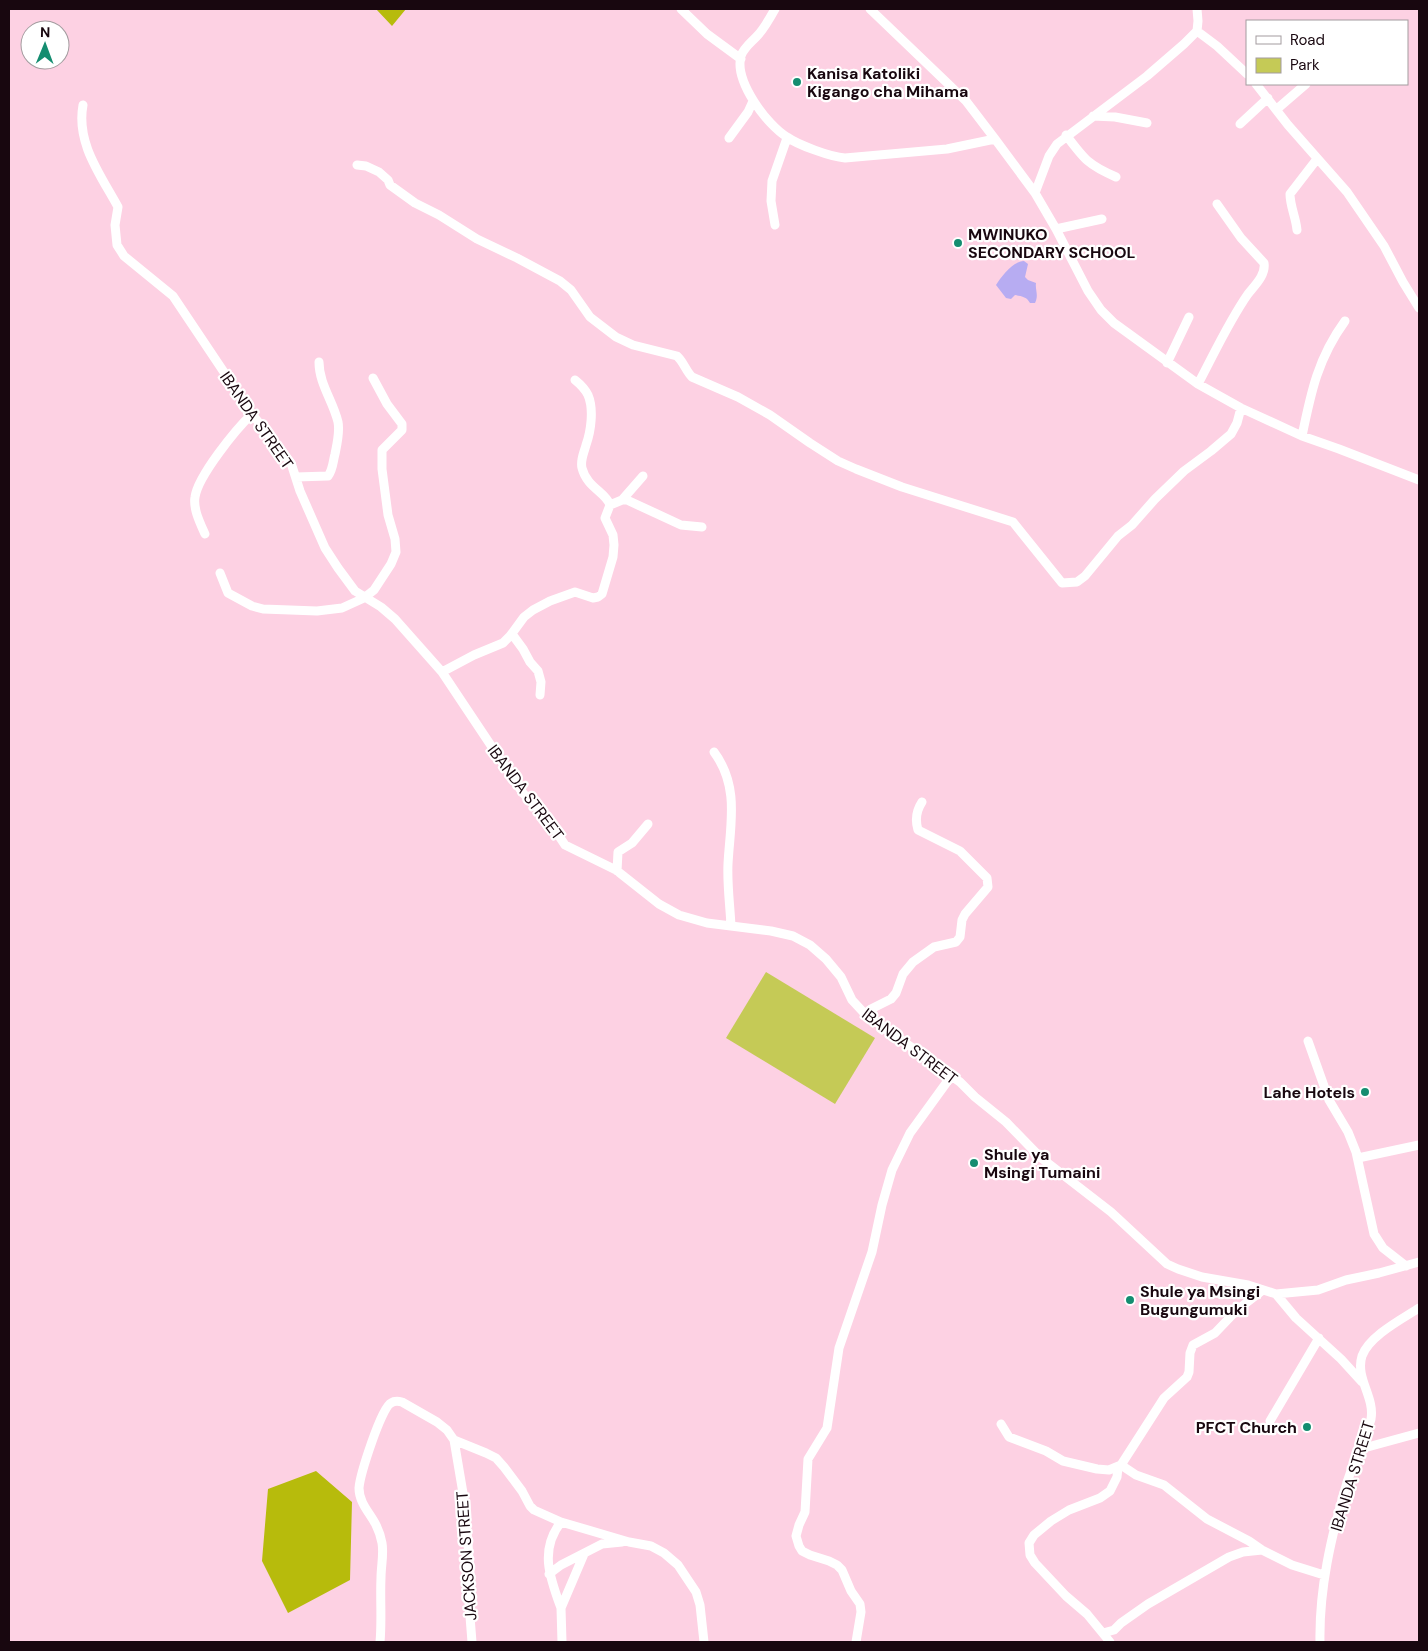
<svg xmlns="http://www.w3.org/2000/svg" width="1428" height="1651" viewBox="0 0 1428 1651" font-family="'DM Sans',sans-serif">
<rect width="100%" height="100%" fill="#fdd1e3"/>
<path fill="#c5ca56" d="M 766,972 L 875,1038 L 835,1104 L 726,1038 Z"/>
<path fill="#b7bb0c" d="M 376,9 L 406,9 L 392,26 Z
M 316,1471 L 352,1502 L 350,1580 L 288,1613 L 262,1561 L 268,1489 Z"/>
<path fill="#b7acf2" d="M 1024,261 L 1028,264 L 1025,277 L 1028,280 L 1036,283 C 1035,290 1039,295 1035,303 L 1030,303 C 1027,297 1022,296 1015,295 L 1011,299 L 1006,298 L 996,285 C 1002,276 1012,262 1024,261 Z"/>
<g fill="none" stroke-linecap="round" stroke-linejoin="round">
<path stroke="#fff" stroke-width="9" d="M 681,9 L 707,34 L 741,59
M 775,9 C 770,18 765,27 758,35 C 752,42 744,47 741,56 C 734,81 767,125 787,137 C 798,145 831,157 845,158 L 947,149 L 995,139
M 870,9 L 966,101 L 995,139 L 1035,193 L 1056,229 L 1088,291 L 1101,310 L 1114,323 L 1198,384 L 1241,408 L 1302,436 L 1339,449 L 1419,480
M 1197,31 L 1217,46 L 1247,74
M 1256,84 L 1288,125 L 1347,192 L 1384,246 L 1403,282 L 1419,308
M 83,105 C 76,143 100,174 118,207 L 115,225 L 117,245 L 124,256 L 173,296 L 252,414 L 291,463 L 300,491 L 325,548 L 338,568 L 355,591 L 381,607 L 395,619 L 442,672 L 522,792 L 549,821 L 565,845 L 616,870 L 659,904 L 679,915 L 707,923 L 771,931 L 793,936 L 810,945 L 826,959 L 841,977 L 852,1000 L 865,1014 L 960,1082 L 975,1097 L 1006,1122 L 1040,1157 L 1111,1212 L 1167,1264 L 1178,1269 L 1202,1277 L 1248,1285 L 1276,1294 L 1318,1290 L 1346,1280 L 1379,1273 L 1419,1262
M 1277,109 L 1306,84
M 1093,116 L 1115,117 L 1147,123
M 1240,124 L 1268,98
M 1066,135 C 1084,159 1088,165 1116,177
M 729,138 L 748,112 L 753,101
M 357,165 L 366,166 L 379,172 L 388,180 L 390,185 L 415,203 L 439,215 L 477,239 L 517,258 L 560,281 L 571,290 L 590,317 L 616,337 L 633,345 L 677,356 C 683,361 686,371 692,377 L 738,397 L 770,415 L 810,443 L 838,461 L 856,469 L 902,487 L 1013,522 L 1062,583 L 1077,582 L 1085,576 L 1118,536 L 1132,525 L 1155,499 L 1184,471 L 1211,451 L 1231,434 L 1237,423 L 1241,408
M 1035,193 L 1049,156 L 1057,144 L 1147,76 L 1184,44 L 1197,31 L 1198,21 L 1197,9
M 775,225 L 771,201 L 772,181 L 787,138
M 1056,229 L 1102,219
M 1297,230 C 1296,218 1290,206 1290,194 L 1317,159
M 1167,363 L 1189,317
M 1198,384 C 1214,354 1229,321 1248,294 C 1255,285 1266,275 1264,263 L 1241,238 L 1217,204
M 1302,436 C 1311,392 1318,358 1345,321
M 296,477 L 328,476 C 333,470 333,461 335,454 C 337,444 340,432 338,422 C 333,401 319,384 319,362
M 622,500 L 643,476
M 610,505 L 622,500 L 627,500 L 681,525 L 702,527
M 205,534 C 200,523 193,509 195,497 C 198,476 236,429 252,414
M 220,573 L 228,593 L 252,606 L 263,609 L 317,611 L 342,608 L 364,598 L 374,590 L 391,564 L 396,552 L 395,539 L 388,515 L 382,469 L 382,450 L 402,430 L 402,424 L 387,404 L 373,378
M 512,634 L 523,649 L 530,662 L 538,671 L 541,682 L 540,695
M 442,672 L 474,655 L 503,643 L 510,636 L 524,617 L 533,610 L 550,601 L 575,592 L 593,598 L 598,597 L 602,594 L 613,557 L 614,545 L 613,535 L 605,518 L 610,505 C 606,492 587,488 582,468 C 580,460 584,453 586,445 C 591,431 594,409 588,395 C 585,389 580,384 575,380
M 714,752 C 740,787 730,825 728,864 C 727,884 730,905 731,926
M 617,871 L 618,852 L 632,843 L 648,824
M 865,1014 L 871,1009 L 891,999 L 896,993 L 903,974 L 913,962 L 934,947 L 956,942 L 960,937 L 962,920 L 965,914 L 988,887 L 987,878 L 960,851 L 918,830 C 915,820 916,811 922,802
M 1308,1041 L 1329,1100 L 1348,1132 L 1356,1152 L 1374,1234 L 1383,1248 L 1406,1266
M 1358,1158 L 1419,1145
M 1276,1294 L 1296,1318 L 1341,1359 L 1362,1382
M 1270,1421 L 1319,1338
M 1001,1424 L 1009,1437 L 1046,1451 L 1063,1461 L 1097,1469 L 1109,1470 L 1121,1465 L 1164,1398 L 1187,1377 L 1189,1372 L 1190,1353 L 1193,1345 L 1215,1333 L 1237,1310 L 1263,1290
M 454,1440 L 465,1505 L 468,1544 L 471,1587 L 469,1604 L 472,1642
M 1360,1447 L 1364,1448 L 1419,1433
M 1121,1465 L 1136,1475 L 1164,1485 L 1207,1519 L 1249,1541 L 1262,1550 L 1292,1565 L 1324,1575
M 549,1574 L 561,1565 L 602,1544 L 622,1542
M 561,1608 C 550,1578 539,1550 561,1522
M 1103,1633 L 1114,1630 L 1121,1623 L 1148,1604 L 1229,1557 L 1243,1552 L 1262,1550
M 380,1642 C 382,1621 380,1599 381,1578 C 381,1566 384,1554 382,1543 C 381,1537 379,1531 376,1525 C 370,1513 359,1503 359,1488 C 360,1475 381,1408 391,1403 C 394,1401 398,1401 402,1402 L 437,1422 L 447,1430 L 454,1440 L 486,1453 L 496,1458 L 504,1467 L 522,1491 L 530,1506 L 534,1510 L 561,1522 L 629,1542 L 651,1546 L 664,1553 L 678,1565 L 696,1592 L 700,1605 L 704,1642
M 562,1642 L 561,1608 L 584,1554
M 856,1642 L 861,1612 L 860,1604 L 851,1591 L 842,1570 L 837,1565 L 829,1561 L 810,1555 L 802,1551 L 799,1546 L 796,1536 L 799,1525 L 805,1512 L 808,1459 L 827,1428 L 839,1348 L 872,1252 L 882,1205 L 892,1170 L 910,1133 L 952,1075
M 1110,1642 L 1087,1614 L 1066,1596 L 1035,1563 L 1030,1555 L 1029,1543 L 1034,1535 L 1051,1521 L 1069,1510 L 1100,1498 L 1110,1491 L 1117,1477 L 1118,1467
M 1320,1642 C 1319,1589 1331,1537 1346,1486 C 1351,1469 1358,1453 1364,1436 C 1366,1431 1370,1424 1371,1419 C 1375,1397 1355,1378 1362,1356 C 1369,1336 1402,1319 1419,1308"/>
</g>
<g fill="#148d70" stroke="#fff" stroke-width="2">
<circle cx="797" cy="82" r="5"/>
<circle cx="958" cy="243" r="5"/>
<circle cx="1365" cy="1092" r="5"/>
<circle cx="974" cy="1163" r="5"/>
<circle cx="1130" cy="1300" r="5"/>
<circle cx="1307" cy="1427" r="5"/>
</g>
<g text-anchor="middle" stroke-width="4.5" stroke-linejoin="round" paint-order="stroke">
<g font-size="16" font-weight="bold" fill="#18070f" stroke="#fff" text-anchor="start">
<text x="807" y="79">Kanisa Katoliki<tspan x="807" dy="18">Kigango cha Mihama</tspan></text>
<text x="968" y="240">MWINUKO<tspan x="968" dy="18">SECONDARY SCHOOL</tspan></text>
<text x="1355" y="1098" text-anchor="end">Lahe Hotels</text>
<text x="984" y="1160">Shule ya<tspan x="984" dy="18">Msingi Tumaini</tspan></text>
<text x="1140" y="1297">Shule ya Msingi<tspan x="1140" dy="18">Bugungumuki</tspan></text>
<text x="1297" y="1433" text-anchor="end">PFCT Church</text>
</g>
<g font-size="16" fill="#18070f" stroke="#fff">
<text transform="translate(257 420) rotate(55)" y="6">IBANDA STREET</text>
<text transform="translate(526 792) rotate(53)" y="6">IBANDA STREET</text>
<text transform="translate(910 1046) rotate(37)" y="6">IBANDA STREET</text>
<text transform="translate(1352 1476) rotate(-73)" y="6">IBANDA STREET</text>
<text transform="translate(466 1556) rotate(-94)" y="6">JACKSON STREET</text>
</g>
</g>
<rect width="1428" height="1651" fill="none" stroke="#18070f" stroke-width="20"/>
<rect x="1246" y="20" width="162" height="65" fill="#ffffff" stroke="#a39c9f"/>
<rect x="1256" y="36" width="25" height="8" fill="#ffffff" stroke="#a39c9f"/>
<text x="1290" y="45" font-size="15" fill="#18070f">Road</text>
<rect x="1256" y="58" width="25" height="15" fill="#c5ca56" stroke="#a39c9f"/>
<text x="1290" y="70" font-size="15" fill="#18070f">Park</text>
<g transform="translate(45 45) rotate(1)"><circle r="24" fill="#ffffff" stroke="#a39c9f"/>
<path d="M0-4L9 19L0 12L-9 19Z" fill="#148d70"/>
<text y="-8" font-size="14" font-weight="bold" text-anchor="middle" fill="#18070f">N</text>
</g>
</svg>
